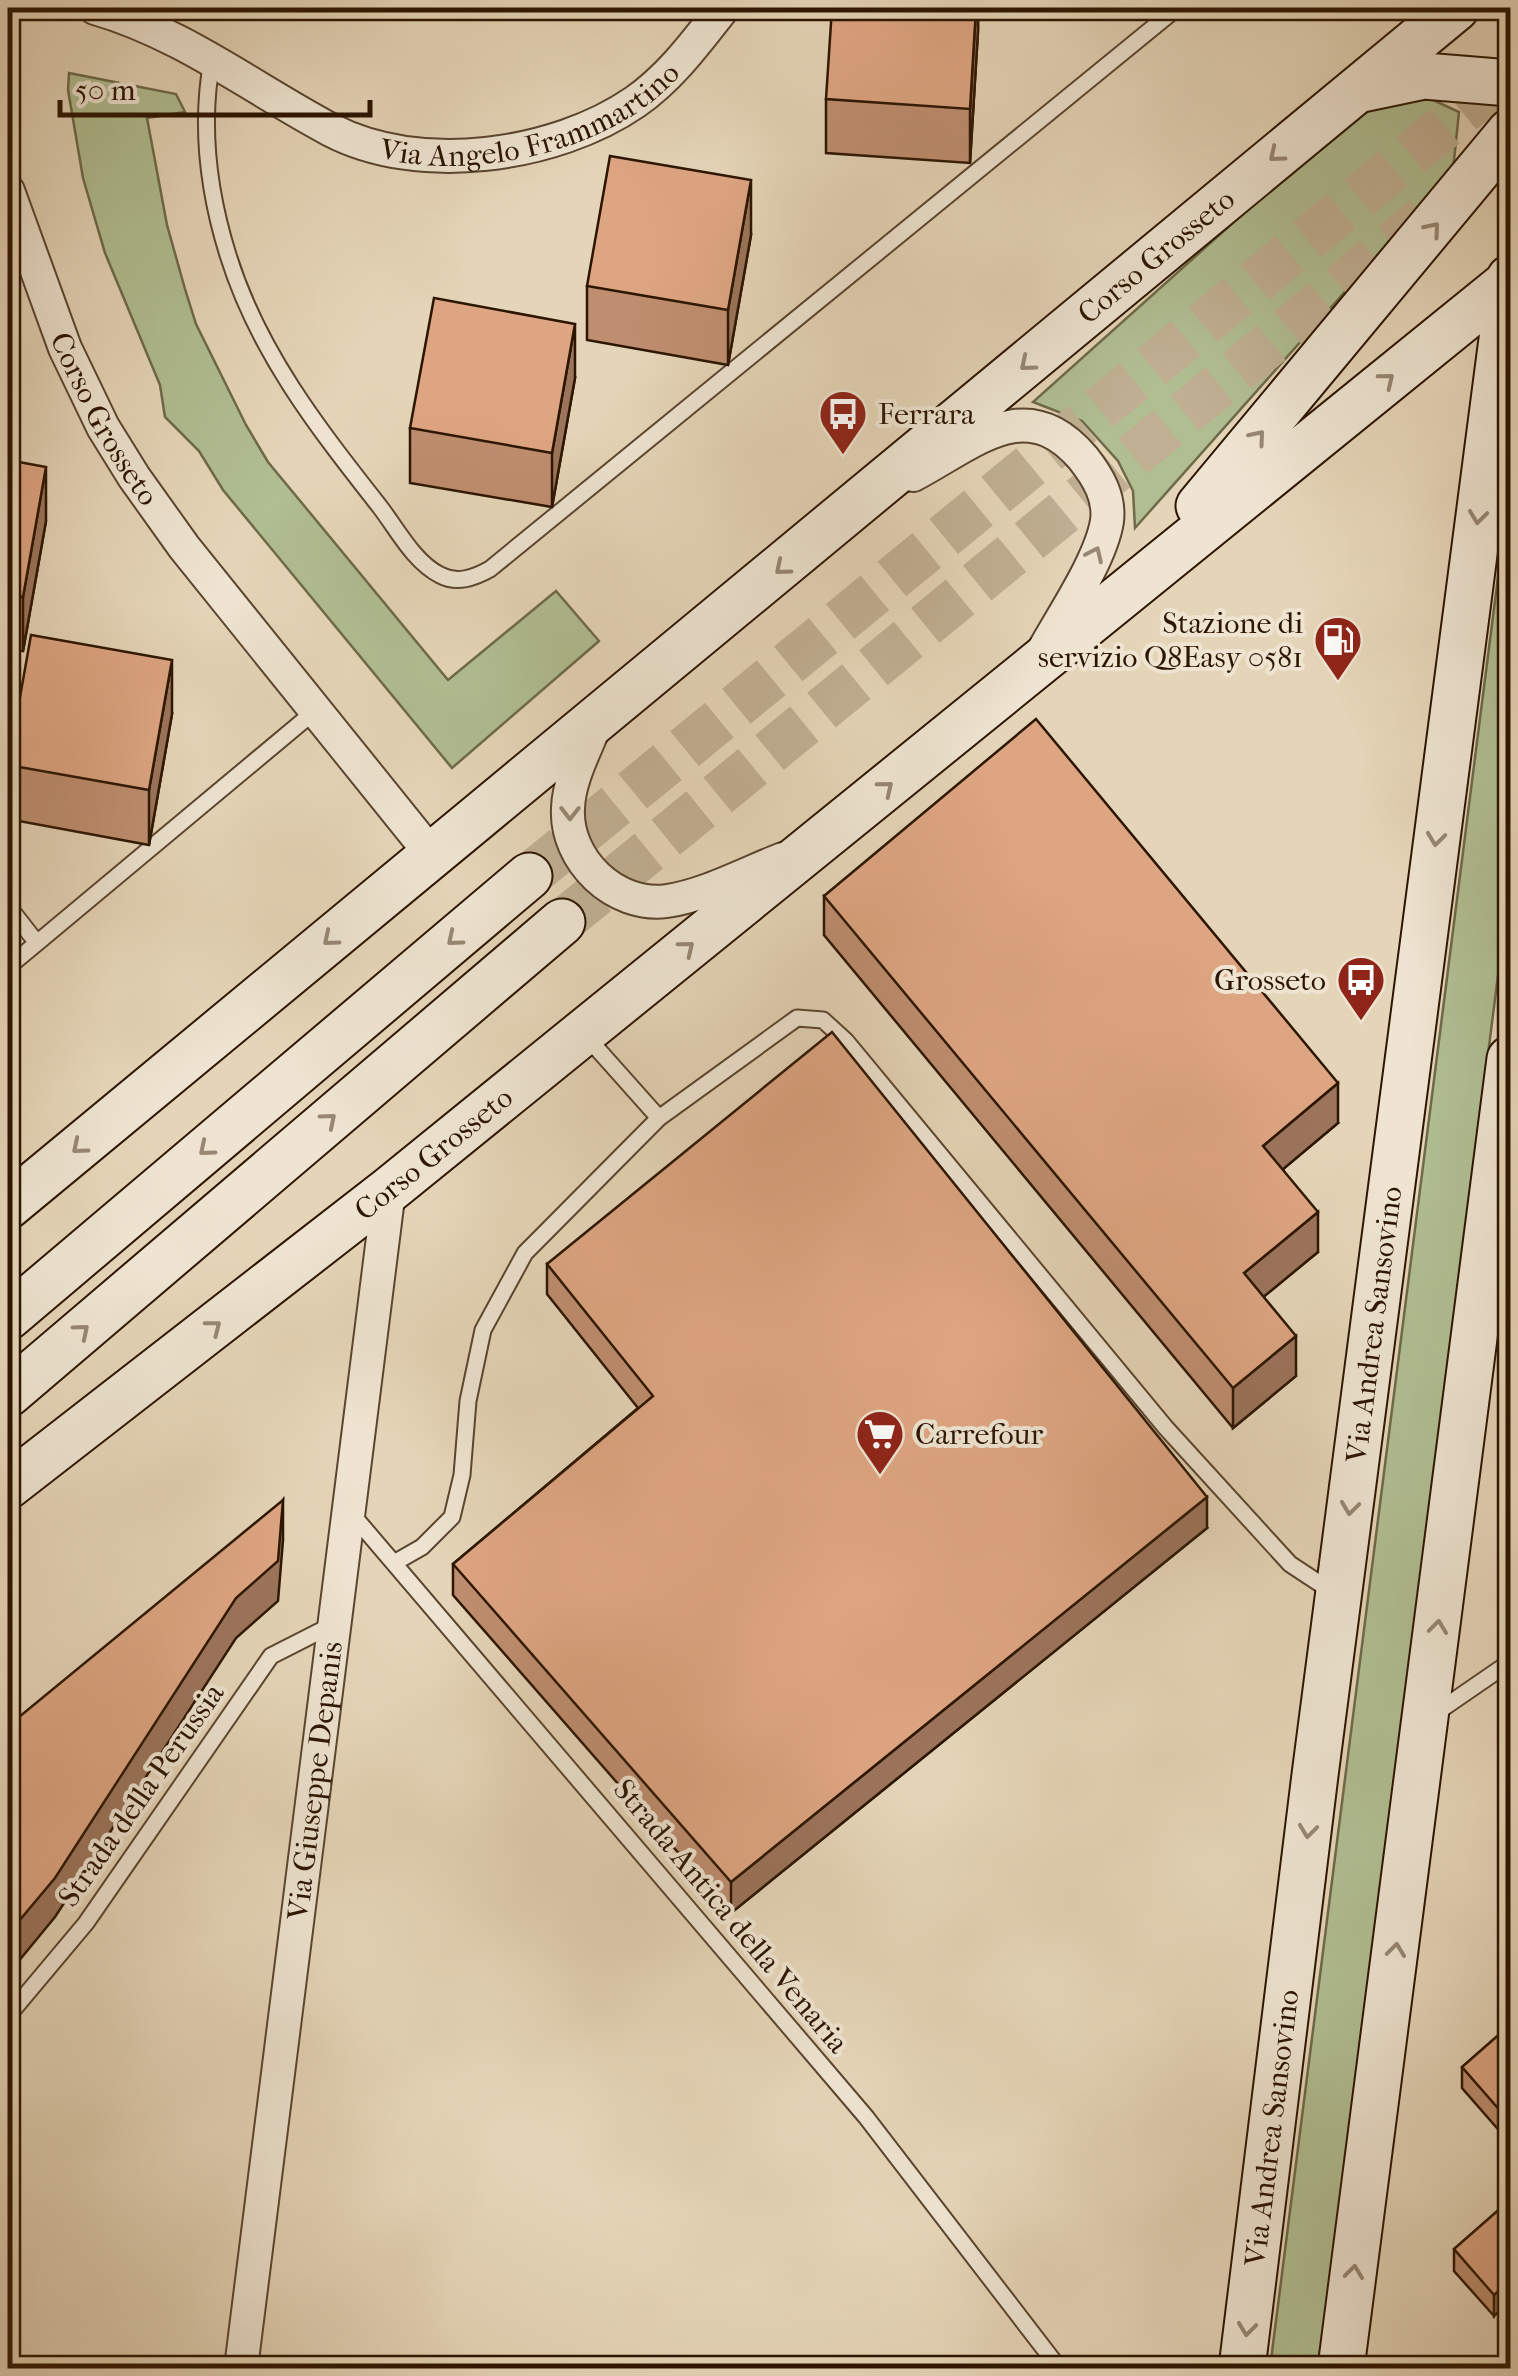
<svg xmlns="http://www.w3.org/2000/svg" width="1518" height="2376" viewBox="0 0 1518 2376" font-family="'IM FELL French Canon',serif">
<rect width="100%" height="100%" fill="#e5d5b8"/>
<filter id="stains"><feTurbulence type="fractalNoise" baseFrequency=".002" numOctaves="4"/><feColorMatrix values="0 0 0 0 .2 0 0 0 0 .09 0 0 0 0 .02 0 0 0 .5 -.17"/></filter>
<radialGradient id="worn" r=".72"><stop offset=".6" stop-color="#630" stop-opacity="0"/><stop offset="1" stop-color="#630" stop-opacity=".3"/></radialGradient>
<path fill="#b0be92" stroke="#6e6a4a" stroke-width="2.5" d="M 69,73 L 176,94 L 185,112 L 147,118 L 167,225 L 185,289 L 196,324 L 246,425 L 268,462 L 448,680 L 556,591 L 599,641 L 452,768 L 223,490 L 199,451 L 165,417 L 160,385 L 105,253 L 83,178 L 68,90 Z
M 1431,99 L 1459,112 L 1453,170 L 1135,528 L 1133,491 L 1118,461 L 1082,421 L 1033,402 L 1351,117 L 1396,100 Z
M 1504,530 L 1510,531 L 1510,881 L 1321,2368 L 1270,2368 Z"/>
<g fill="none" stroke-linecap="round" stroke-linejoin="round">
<path stroke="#c0af93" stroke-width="45" stroke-dasharray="45 22" stroke-linecap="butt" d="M 529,876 L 1510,73
M 562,922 L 1424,218"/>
<g stroke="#5a452f" stroke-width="19">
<path id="service" d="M 212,60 C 200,126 208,191 228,255 C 258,352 318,428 380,507 C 397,529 414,562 440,575 C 457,584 474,578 490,569 L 1177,8
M 8,906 L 37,943 L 8,967
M 37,943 L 315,711
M 585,1035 L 659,1118
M 351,1513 L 866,2117 L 1059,2368
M 394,1563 L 422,1547 L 452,1517 L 462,1475 L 468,1401 L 483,1330 L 525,1253 L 659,1118 L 797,1018 L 823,1020 L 846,1041 L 1166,1428 L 1290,1564 L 1331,1591
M 1433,1715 L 1510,1662
M 8,2016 L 86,1923 L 271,1656 L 334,1624"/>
</g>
<g stroke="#5a452f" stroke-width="36">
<g id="minor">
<path id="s1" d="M 95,8 C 182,33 252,88 331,130 C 419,176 555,157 635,102 C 671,77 697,41 723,8"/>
<path id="s2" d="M 8,191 L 65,348 L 103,427 L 134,477 L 184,547 L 432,855"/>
<path d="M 913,475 C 974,443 1026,391 1083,458 C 1098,477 1110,497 1107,521 C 1101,560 1061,618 1042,653"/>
<path d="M 597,720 C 587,747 569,778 568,808 C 565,860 615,908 667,901 C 704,896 747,873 783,859"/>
<path id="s3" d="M 241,2368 L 389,1190"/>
</g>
</g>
<g stroke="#2c1501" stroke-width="49">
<g id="secondary">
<path d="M 1362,89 L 1424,76 L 1510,83"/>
<path d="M 1199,506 L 1510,132"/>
<path id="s4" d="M 8,1206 L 1456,8"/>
<path d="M 8,1317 L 529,876"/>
<path d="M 8,1394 L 562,922"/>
<path id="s5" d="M 8,1486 L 389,1190 L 1510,281"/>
<path id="s6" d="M 1242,2368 L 1315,1775 L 1510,278"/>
<path d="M 1341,2368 L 1510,1059"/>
</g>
</g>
<use href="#service" stroke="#eee4d1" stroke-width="15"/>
<use href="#minor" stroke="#eee4d1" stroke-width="32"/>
<use href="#secondary" stroke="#eee4d1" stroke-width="45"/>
</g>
<path fill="#bf8e70" stroke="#2c1501" stroke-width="2.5" d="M 978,8 L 978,31 L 970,163 L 826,153 L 826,99 Z
M 751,235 L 728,365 L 587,340 L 587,286 Z
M 575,378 L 552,507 L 410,483 L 410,428 Z
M 8,460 L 46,521 L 23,651 L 8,649 Z
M 172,714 L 149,845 L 8,819 L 8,764 Z
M 824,896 L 1338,1123 L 1283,1169 L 1318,1252 L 1263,1297 L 1296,1376 L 1233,1428 L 824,935 Z
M 547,1264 L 1207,1528 L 731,1913 L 453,1595 L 453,1564 L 638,1408 L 547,1294 Z
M 1510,1641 L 1510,1700 L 1501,1689 L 1501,1649 Z
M 1510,2025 L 1510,2143 L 1462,2088 L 1462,2067 Z
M 1510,2200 L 1494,2316 L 1454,2271 L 1454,2249 Z"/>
<path fill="#9b745b" stroke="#2c1501" stroke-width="2.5" d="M 976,8 L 978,8 L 978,31 L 970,163 L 970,109 Z
M 751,180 L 751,235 L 728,365 L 728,310 Z
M 575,324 L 575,378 L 552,507 L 552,453 Z
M 46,467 L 46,521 L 23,651 L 23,597 Z
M 172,660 L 172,714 L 149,845 L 149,790 Z
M 1338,1083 L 1338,1123 L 1263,1186 L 1263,1146 Z
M 1318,1212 L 1318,1252 L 1244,1313 L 1244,1273 Z
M 1296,1336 L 1296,1376 L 1233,1428 L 1233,1388 Z
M 1207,1497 L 1207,1528 L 731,1913 L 731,1882 Z
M 283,1500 L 283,1540 L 278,1601 L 236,1638 L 55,1917 L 8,1974 L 8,1934 Z
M 1510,2280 L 1510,2301 L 1494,2316 L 1494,2295 Z"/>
<path fill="#dea582" stroke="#2c1501" stroke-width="2.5" d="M 832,8 L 976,8 L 970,109 L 826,99 Z
M 610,156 L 751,180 L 728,310 L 587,286 Z
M 434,298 L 575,324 L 552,453 L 410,428 Z
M 8,460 L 46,467 L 23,597 L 8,594 Z
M 31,635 L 172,660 L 149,790 L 8,765 Z
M 1036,719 L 1338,1083 L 1263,1146 L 1318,1212 L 1244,1273 L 1296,1336 L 1233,1388 L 824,896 Z
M 832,1032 L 1207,1497 L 731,1882 L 453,1564 L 653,1396 L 547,1264 Z
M 283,1500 L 278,1561 L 236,1598 L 55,1878 L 8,1934 L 8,1726 Z
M 1510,1641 L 1510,1660 L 1501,1649 Z
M 1510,2025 L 1510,2122 L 1462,2067 Z
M 1510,2200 L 1510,2280 L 1494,2295 L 1454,2249 Z"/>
<defs><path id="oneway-chevron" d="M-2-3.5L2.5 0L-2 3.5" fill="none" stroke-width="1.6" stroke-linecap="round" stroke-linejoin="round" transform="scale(2.5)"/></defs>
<g stroke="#978773">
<use href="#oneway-chevron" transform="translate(1276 155) rotate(140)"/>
<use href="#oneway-chevron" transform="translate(1433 229) rotate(-50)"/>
<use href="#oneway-chevron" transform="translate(1027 364) rotate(140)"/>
<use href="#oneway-chevron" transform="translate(1387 380) rotate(-39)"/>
<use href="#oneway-chevron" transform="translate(1258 437) rotate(-50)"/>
<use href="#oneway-chevron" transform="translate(1478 517) rotate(97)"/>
<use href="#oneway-chevron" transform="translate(1095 554) rotate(-65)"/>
<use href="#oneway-chevron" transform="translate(782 568) rotate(140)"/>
<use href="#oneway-chevron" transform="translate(886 788) rotate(-39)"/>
<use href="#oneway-chevron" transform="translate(570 813) rotate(90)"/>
<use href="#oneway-chevron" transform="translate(1436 839) rotate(97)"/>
<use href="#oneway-chevron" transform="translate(330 939) rotate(140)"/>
<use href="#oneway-chevron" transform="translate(454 939) rotate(140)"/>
<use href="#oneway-chevron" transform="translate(687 948) rotate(-39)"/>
<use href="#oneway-chevron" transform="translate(329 1120) rotate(-40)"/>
<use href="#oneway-chevron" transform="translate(79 1147) rotate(140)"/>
<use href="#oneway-chevron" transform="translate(206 1149) rotate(140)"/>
<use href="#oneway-chevron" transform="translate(214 1327) rotate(-38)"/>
<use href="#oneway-chevron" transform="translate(82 1331) rotate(-40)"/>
<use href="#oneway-chevron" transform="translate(1350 1508) rotate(97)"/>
<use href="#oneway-chevron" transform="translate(1438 1627) rotate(-83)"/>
<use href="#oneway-chevron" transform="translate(1308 1831) rotate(97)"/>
<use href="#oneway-chevron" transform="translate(1396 1950) rotate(-83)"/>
<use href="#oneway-chevron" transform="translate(1354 2272) rotate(-83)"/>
<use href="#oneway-chevron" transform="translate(1247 2329) rotate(97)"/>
</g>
<defs>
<g id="bus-pin" transform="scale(2.5)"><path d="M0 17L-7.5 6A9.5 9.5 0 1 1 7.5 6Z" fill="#8f2418" stroke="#eee4d1"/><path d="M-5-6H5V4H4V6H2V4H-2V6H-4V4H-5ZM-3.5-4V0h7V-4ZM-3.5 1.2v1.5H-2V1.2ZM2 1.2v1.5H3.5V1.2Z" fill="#fff"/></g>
<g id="fuel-pin" transform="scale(2.5)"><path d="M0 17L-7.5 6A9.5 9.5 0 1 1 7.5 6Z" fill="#8f2418" stroke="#eee4d1"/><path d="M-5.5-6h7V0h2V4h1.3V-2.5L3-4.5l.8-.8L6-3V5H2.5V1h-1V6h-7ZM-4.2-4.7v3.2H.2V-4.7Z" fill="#fff"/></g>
<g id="supermarket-pin" transform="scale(2.5)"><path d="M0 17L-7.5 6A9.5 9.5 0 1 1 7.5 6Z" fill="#8f2418" stroke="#eee4d1"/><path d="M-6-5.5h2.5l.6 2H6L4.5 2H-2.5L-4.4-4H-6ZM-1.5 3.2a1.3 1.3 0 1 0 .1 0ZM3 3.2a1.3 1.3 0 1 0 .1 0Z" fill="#fff"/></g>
</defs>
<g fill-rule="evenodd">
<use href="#bus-pin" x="843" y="414"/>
<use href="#fuel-pin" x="1338" y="640"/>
<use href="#bus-pin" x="1361" y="980"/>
<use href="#supermarket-pin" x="880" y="1434"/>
</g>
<g text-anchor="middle" stroke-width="8" stroke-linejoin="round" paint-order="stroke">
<g font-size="30" fill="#2c1501" stroke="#eee4d1">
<text dy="10" stroke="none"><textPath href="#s1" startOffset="478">Via Angelo Frammartino</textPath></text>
<text dy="10" stroke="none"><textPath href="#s4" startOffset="1490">Corso Grosseto</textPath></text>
<text dy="10" stroke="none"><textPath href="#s2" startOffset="248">Corso Grosseto</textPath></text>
<text dy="10" stroke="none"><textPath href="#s5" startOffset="540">Corso Grosseto</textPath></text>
<text dy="10" stroke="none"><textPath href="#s6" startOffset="1052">Via Andrea Sansovino</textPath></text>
<text dy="10" stroke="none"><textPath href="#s3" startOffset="592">Via Giuseppe Depanis</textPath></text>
<text transform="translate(141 1795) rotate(-55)" y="10">Strada della Perussia</text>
<text transform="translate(731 1916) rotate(50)" y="10">Strada Antica della Venaria</text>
<text dy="10" stroke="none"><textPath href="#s6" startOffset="242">Via Andrea Sansovino</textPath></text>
</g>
<g font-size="30" fill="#2c1501" stroke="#eee4d1" text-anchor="start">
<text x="878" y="424">Ferrara</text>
<text x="1303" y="633" text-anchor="end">Stazione di<tspan x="1303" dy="34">servizio Q8Easy 0581</tspan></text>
<text x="1326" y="990" text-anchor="end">Grosseto</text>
<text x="915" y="1444">Carrefour</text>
</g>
</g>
<rect width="1518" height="2376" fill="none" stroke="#e5d5b8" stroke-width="40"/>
<rect x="10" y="10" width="1498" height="2356" fill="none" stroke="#2c1501" stroke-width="5"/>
<rect x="20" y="20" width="1478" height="2336" fill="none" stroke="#2c1501" stroke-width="2.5"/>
<path d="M60 100v15h310v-15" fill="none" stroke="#2c1501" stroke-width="5"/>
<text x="75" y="100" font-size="30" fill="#2c1501" stroke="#eee4d1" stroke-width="8" paint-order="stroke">50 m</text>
<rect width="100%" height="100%" filter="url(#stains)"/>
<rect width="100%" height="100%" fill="url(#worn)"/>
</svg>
